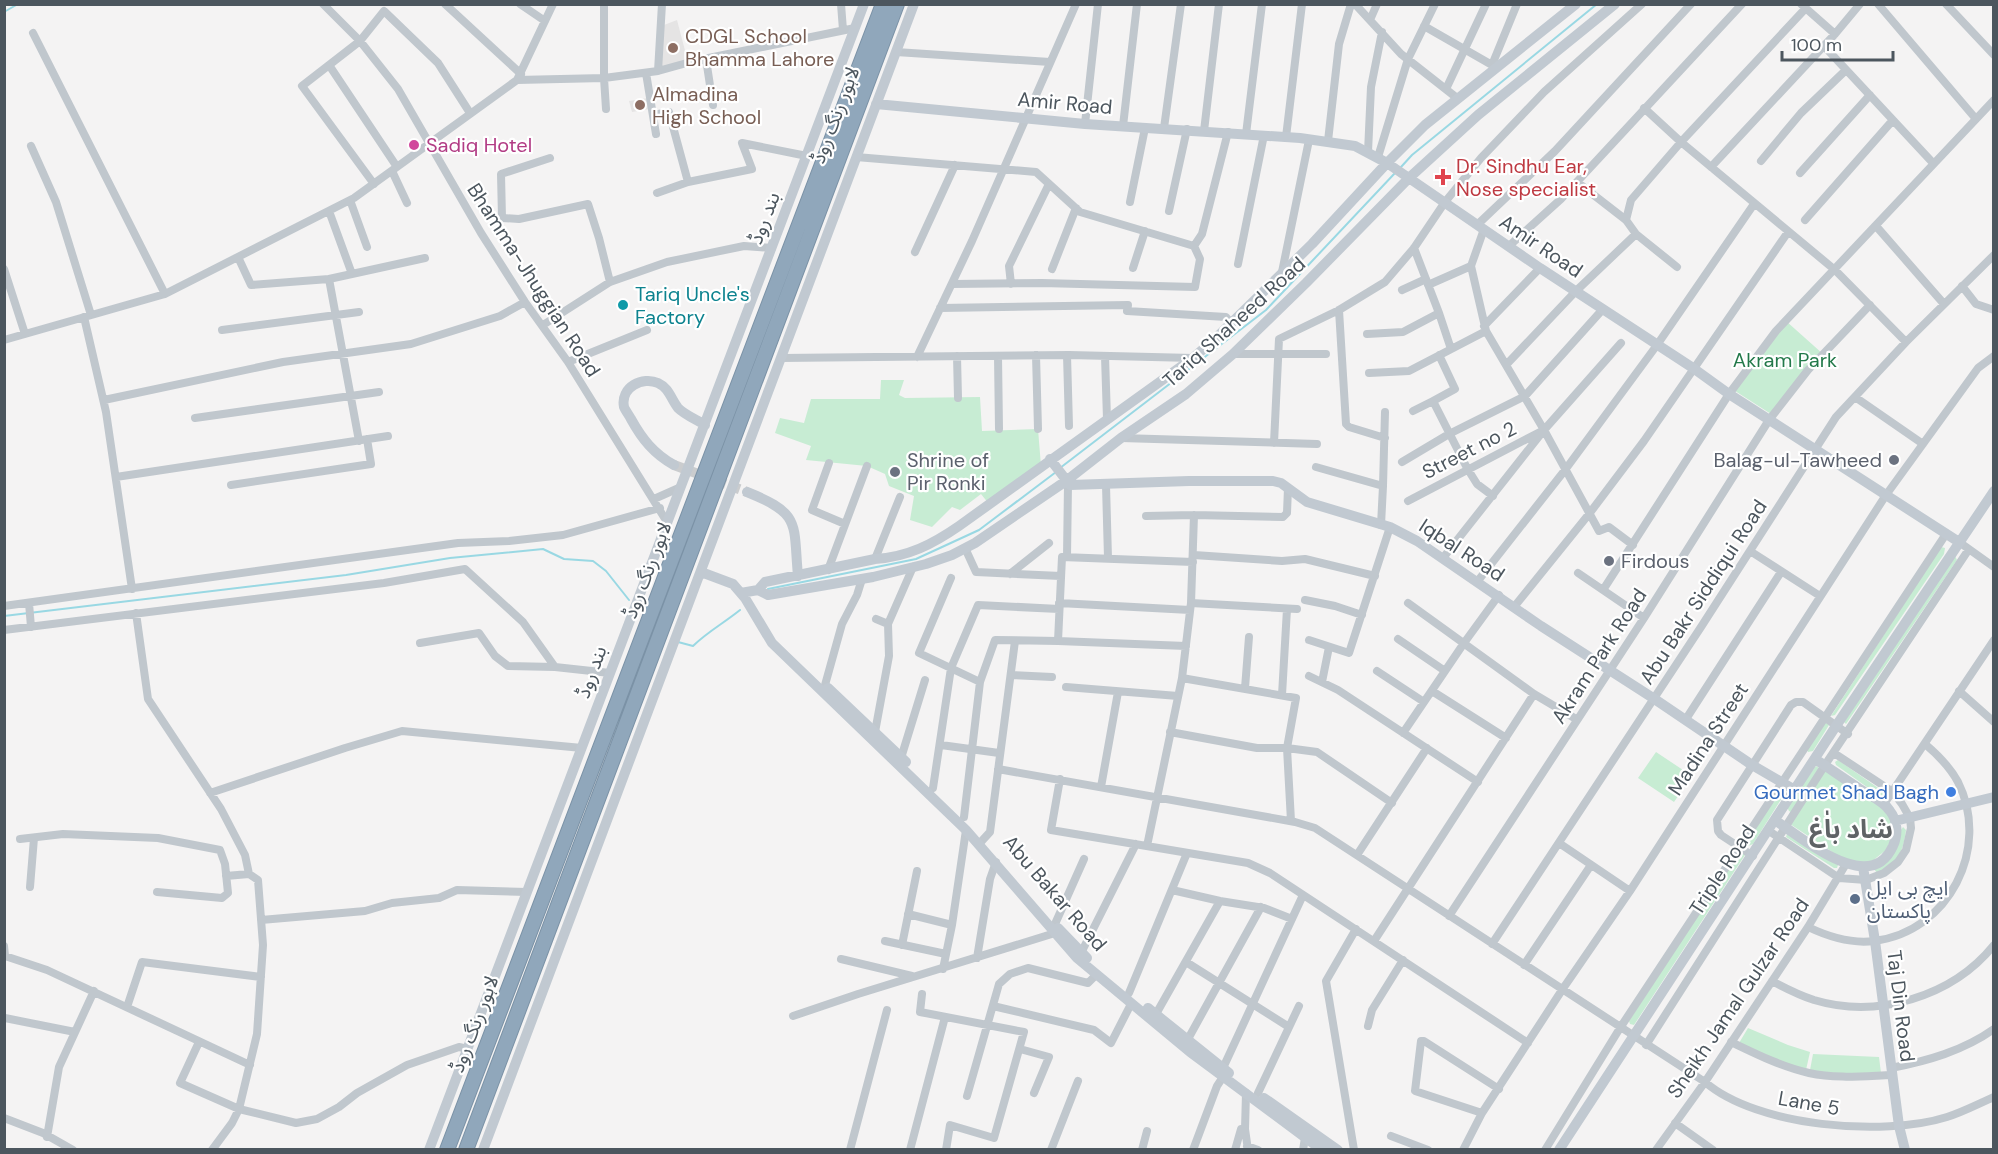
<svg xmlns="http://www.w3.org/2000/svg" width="1998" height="1154" viewBox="0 0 1998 1154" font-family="'DM Sans','Noto Sans Arabic',sans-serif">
<rect width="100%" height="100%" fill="#f4f3f3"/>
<path fill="#e5e4e4" d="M 677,20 L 688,62 L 659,70 L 664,25 Z
M 648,98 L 650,109 L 632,112 L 629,101 Z"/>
<path fill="#c7ecd3" d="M 1786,321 L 1823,354 L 1771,414 L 1732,389 Z
M 881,380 L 904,380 L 899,395 L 905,398 L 980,397 L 982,431 L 1038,429 L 1041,466 L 989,504 L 981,494 L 960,510 L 952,507 L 932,527 L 910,520 L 914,496 L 889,486 L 885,474 L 867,466 L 806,460 L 811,446 L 775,433 L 780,418 L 804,423 L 811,399 L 880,399 Z
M 1941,547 L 1945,548 L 1944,554 L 1835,715 L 1831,716 Z
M 1955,556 L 1957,560 L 1846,724 L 1844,722 Z
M 1825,722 L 1829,725 L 1813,751 L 1808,752 L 1807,749 Z
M 1656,752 L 1692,776 L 1674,802 L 1638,778 Z
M 1838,760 L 1884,792 L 1885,796 L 1881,797 L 1836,765 L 1835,762 Z
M 1817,766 L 1820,770 L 1791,812 L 1789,811 L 1787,807 L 1815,767 Z
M 1825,769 L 1877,804 L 1889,816 L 1892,827 L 1891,839 L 1886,850 L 1871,862 L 1849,863 L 1790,824 Z
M 1782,786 L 1787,790 L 1753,844 L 1748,846 L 1746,844 Z
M 1903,827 L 1906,830 C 1903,853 1898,862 1877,873 L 1874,869 Z
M 1787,834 L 1838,865 L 1837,868 L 1834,868 L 1786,837 Z
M 1740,850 L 1745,855 L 1634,1025 L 1630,1024 L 1629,1021 Z
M 1748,1028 L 1788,1045 L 1810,1052 L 1806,1070 L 1769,1057 L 1739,1043 Z
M 1813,1054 L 1879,1057 L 1881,1073 L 1841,1075 L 1810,1070 Z"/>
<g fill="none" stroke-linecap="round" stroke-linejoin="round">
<path stroke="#99d8e3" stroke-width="2" d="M 4,12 L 18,4
M 1401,167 L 1412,155 L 1597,4
M 1060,468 L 1266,310 L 1395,173
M 768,589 L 916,559 L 979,530 L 1056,472
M 4,616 L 346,575 L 450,558 L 543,549 L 564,559 L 593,561 L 606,571 L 629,600
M 678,642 L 693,646 C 707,632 724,623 740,610"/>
<path stroke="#caccce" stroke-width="10" stroke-dasharray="10 5" stroke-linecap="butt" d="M 674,465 L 747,492"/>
<g stroke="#7b92a6" stroke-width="16">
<path id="highway" d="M 447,1150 L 883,4
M 466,1150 L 897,4"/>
</g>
<path stroke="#c0c7cd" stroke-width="8" d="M 323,4 L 360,41 L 398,89 L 481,233 L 525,302 L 568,362 L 667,522
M 445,4 L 521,74
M 520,4 L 545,21
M 604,4 L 604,78 L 606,109
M 841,4 L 843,30
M 1355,4 L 1401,54 L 1457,98
M 1801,4 L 1835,34 L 1860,4
M 1878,4 L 1976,119
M 1946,4 L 1994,55
M 1370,20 L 1377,4
M 1424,26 L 1492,65
M 33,33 L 165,294
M 1824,46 L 1933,163
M 896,52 L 1050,62
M 706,59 L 713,105
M 329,65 L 397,167
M 1495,67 L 1492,65 L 1517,4
M 658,71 L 662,4
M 646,73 L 656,134
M 517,80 L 604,78 L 658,71 L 694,61 L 855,28
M 1446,89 L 1486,4
M 1644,108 L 1681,142 L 1835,270 L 1906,342
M 653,115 L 669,112 L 688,182
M 1085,124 L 1098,4
M 1123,126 L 1137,4
M 1164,128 L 1181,4
M 1204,131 L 1219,4
M 1246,134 L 1262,4
M 1286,137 L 1302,4
M 1328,141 L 1339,44 L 1351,4
M 31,146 L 56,202 L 91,315
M 1368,152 L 1371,87 L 1382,32
M 856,157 L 1036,172 L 1080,212 L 1194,246 L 1200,259 L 1195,287 L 1042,283 L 952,284
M 1378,157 L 1408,59 L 1435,4
M 550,158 L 501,174 L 502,218 L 519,219 L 588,204 L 599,238 L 610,282
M 1761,161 L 1801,113 L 1846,70
M 1711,167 L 1835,34
M 392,171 L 407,203
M 1800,173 L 1870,95
M 1577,182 L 1626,220 L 1636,234 L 1677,267
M 374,184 L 302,86 L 360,41 L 384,11 L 438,63 L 470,113
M 657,193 L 688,182 L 752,169 L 742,143 L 807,156
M 350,200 L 367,247
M 1130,202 L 1145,128
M 329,211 L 352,274
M 1169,211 L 1187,129
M 1626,220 L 1631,200 L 1681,142 L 1805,9
M 1805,220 L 1893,120
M 1477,225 L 1555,151 L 1691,4
M 1876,226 L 1944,304
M 1484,229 L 1471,266 L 1486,331 L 1544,430 L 1599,531 L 1609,527 L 1633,545
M 1194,246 L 1202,234 L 1228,132
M 1509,246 L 1561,199 L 1742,4
M 1414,248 L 1439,313 L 1451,349
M 915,252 L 955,165
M 238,257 L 251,285 L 329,279
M 1238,264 L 1264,135
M 1133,268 L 1145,231
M 4,269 L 25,334
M 1052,269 L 1076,208
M 1282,272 L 1309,140
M 1011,284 L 1009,266 L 1049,184
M 1428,285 L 1471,266
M 1962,286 L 1976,304 L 1994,310
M 1402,290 L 1426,279
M 940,308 L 1128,305 L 1127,311 L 1226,317 L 1231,323
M 1339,310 L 1346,424 L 1349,427 L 1385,438
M 84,317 L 106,412 L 132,589
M 543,325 L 610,282 L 667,262 L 744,246 L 772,248
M 1484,326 L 1540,268
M 222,330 L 359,312
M 1367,334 L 1403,332 L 1439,313
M 4,340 L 165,294 L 354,198 L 517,80 L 553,4
M 1233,354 L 1326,354
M 1036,355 L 1038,429
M 1067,355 L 1069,426
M 957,356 L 958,398
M 998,356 L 999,429
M 1105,356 L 1107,419
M 917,357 L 972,241 L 1076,4
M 781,358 L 1069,355 L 1193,358
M 568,362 L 647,330
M 1506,365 L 1576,291 L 1636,234
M 1369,373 L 1409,371 L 1486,331
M 1855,397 L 1923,444
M 104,400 L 283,362 L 411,344 L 500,316 L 525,302
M 1433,401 L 1455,389 L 1439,355
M 1413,411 L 1433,401 L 1467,468 L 1477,484 L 1493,496
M 195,418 L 379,392
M 1121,438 L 1317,444
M 359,441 L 329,279 L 425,258
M 1274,443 L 1279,339 L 1339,310 L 1385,282 L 1414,248 L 1445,202 L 1481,158 L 1544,92 L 1642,4
M 1402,462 L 1449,434 L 1525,396 L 1603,309
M 829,463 L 812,510 L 845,524
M 1316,467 L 1383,486 L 1381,525
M 116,477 L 388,436
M 231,485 L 371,464 L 367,439
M 1106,485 L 1108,558
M 1383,486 L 1385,412
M 654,499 L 681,487
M 1408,501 L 1540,432
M 1146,516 L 1194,515 L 1283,517 L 1287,513 L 1288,488
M 1959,542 L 1994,567
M 965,548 L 976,572 L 1061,576
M 1750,551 L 1820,596
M 1194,555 L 1282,561 L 1305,559 L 1375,576
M 1067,557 L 1068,484
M 1443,558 L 1544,430 L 1621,343
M 875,559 L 900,497
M 828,570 L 867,466
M 1578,573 L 1644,618
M 1010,574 L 1049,543
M 951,578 L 919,653 L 980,682
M 1477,582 L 1565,470 L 1657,345 L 1754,204
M 1603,590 L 1729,394 L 1776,331 L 1994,100
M 1305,600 L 1335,606 L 1362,615
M 29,603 L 31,627
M 1059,603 L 1190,610
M 1191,603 L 1297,609
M 1408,603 L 1534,694 L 1576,719
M 4,606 L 458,543 L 509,541 L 563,535 L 660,508
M 1514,607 L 1589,514 L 1644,441 L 1788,232
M 136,613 L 148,699 L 221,809 L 245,855 L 249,874 L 258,880 L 263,945 L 257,1034 L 239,1109 L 232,1123 L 212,1150
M 888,624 L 913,567
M 4,630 L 384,583 L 465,569 L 523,622 L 555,667 L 610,673
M 1398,639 L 1445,671
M 1309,640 L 1349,653 L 1390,527
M 1058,641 L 1062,557 L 1193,562
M 420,643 L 479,633 L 495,656 L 508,666 L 555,667
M 1377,671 L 1424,702
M 1011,675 L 1052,677
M 1309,676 L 1338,690 L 1478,782
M 1182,678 L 1296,698 L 1287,748 L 1291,821
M 1322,682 L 1329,647
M 825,685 L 842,624 L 857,595 L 862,579
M 1066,687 L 1178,696
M 1245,688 L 1249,637
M 1432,691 L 1506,738
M 1959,691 L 1994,722
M 1282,695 L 1287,609
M 1686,719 L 1781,572
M 875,732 L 889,656 L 888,624 L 876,619
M 1170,732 L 1257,748 L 1287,748 L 1317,752 L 1392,803
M 1403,733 L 1464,643 L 1499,595
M 941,745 L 999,753
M 901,758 L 925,680
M 998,769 L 1295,822 L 1315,828 L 1705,1082 C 1757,1127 1884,1137 1947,1117 C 1963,1112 1978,1104 1994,1097
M 1060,779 L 1051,830 L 1248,863 L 1270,873 L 1528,1043
M 1101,787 L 1118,692
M 933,788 L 951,668 L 978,605 L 1059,609
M 210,793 L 345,748 L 402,731 L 582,748
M 1884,804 L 1994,640
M 964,817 L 980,682 L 995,640 L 1058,641 L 1186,646
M 1769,831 L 1839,878 L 1866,880 L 1884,873 L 1898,862 L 1906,850 L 1911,828 L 1910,818 L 1902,804 L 1893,792 L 1834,753
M 20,839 L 63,834 L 158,838 L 220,850 L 225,864 L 228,893 L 222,898 L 157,892
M 1559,843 L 1630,891
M 979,844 L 990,832 L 1015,641
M 1147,846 L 1182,678 L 1191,603 L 1194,515
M 1357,855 L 1427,748
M 1753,856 L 1721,835 L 1718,831 L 1717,820 L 1791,705 L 1796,702 L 1803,702 L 1848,734
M 226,876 L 249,874
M 30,887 L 34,838
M 1172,890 L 1220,901 L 1264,908 L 1292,919
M 908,914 L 952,925
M 1449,916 L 1644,618 L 1769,420 L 1808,370 L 1870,305
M 261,920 L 365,911 L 392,903 L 439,898 L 457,890 L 527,892
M 1055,924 L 1084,859
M 1808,927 C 1829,937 1851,944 1874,941 C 1949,932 1991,848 1958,782 C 1950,767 1938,755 1925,744
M 885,941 L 946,954
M 1374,941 L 1534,694
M 1492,944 L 1701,627 L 1836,417 L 1906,342 L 1994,255
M 902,945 L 917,871
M 4,946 L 5,956 L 47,970 L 250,1065
M 1080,955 L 1136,844
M 977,958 L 990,879 L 996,862
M 841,959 L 912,976
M 1186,962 L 1289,1027
M 1524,965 L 1591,865
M 943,969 L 952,925 L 966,830
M 1772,981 C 1785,988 1799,995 1814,1000 C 1877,1019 1952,997 1994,945
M 1129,993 L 1187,853
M 922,994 L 920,1012 L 1024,1032 L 994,1138 L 950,1125 L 946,1150
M 993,1006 L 1094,1030 L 1111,1043 L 1131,1004
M 127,1007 L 142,962 L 261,977
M 1156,1014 L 1220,901
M 793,1016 L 858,994 L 1055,933
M 5,1018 L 75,1032
M 1368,1026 L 1372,1010 L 1403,960
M 1188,1039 L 1261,907
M 199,1042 L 180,1083 L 239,1109 L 296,1123 L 317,1119 L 339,1107 L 357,1093 L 407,1065 L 459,1047 L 468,1049
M 1731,1042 C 1756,1054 1782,1067 1809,1073 C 1836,1079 1864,1076 1892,1075
M 1646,1045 L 1825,765 L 1969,549
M 1020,1049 L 1049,1057 L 1034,1093
M 1223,1068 L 1303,895
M 1891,1068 C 1927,1061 1963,1051 1994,1029
M 1246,1093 L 1245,1129 L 1248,1150
M 1258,1093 L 1299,1006
M 967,1096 L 999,984 L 1010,974 L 1028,968 L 1088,983 L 1096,975
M 1482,1113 L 1415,1091 L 1421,1041 L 1424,1041 L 1499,1089
M 4,1118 L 43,1133 L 73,1150
M 1675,1123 L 1713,1150
M 1391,1136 L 1428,1150
M 47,1137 L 59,1067 L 94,991
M 1247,1146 L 1258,1150
M 850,1150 L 887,1010
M 910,1150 L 945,1017
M 1051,1150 L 1078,1081
M 1142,1150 L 1147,1131
M 1193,1150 L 1217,1086 L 1223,1077
M 1235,1150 L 1241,1129 L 1245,1129
M 1303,1150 L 1305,1138
M 1354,1150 L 1326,981 L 1356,929
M 1463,1150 L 1482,1113 L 1562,990 L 1630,891 L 1886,495 L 1978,368 L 1994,356
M 1545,1150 L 1620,1028 L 1946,534
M 1656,1150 L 1705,1082 L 1808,927 L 1846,864"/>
<path stroke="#c1c9d1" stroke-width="10" d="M 876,104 L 1085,124 L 1300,138 L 1355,146 L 1387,163 L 1540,268 L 1693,368 L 1729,394 L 1959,542
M 1050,459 L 1070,485 L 1189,481 L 1273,481 L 1281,483 L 1307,502 L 1390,527 L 1417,541 L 1541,626 L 1653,698 L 1752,765 L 1795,790
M 674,465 C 654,454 642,439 631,419 C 629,415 625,410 624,407 C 620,387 643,376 658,383 C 669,388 671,399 678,408 C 685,415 697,420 705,425
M 747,492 C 802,514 793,523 798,576
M 701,572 L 733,584 L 745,598 L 772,643 L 966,830 L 1077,958 L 1190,1052 L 1322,1150
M 758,590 L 768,595 L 873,577 L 926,564 L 952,555 L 975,543 L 1066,481 L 1121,438 L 1186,394 L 1233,354 L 1306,283 L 1409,178 L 1478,115 L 1615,4
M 741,593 L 758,590 L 765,582 L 875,559 C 908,557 933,544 959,526 L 1193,358 L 1217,337 L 1312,244 L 1387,163 L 1425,125 L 1576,4
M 828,688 L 906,762
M 1776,821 C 1803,838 1870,897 1893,846 C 1898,835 1898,821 1890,811 C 1883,800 1868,795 1857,787 C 1843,778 1829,768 1815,759
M 1895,821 L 1994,797
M 1863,867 L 1875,941 L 1899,1126 L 1905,1150
M 1058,928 L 1087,958
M 1148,1008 L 1229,1073
M 1264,1098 L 1338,1150
M 429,1150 L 864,4
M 483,1150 L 914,4
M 1559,1150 L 1836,726 L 1994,491"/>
<use href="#highway" stroke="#90a7bb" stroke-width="14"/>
</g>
<g fill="#8d6e63" stroke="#fff" stroke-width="2">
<circle cx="673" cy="48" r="6"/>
<circle cx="640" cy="105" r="6"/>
</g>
<circle fill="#d1479c" stroke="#fff" stroke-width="2" cx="414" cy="145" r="6"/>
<path fill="#e0444e" stroke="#fff" stroke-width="2" d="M1440 168h6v6h6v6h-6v6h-6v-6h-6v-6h6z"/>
<circle fill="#0f9aa8" stroke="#fff" stroke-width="2" cx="623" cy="305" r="6"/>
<g fill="#6b7280" stroke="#fff" stroke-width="2">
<circle cx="1894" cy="460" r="6"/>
<circle cx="895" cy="472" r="6"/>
<circle cx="1609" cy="561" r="6"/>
</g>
<circle fill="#3f7fe0" stroke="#fff" stroke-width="2" cx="1951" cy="792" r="6"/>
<circle fill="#5c6f8a" stroke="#fff" stroke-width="2" cx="1855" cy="899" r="6"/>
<g text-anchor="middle" stroke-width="4.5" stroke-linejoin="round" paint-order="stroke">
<g font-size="20" fill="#785e54" stroke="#fff" text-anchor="start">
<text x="685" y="43">CDGL School<tspan x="685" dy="23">Bhamma Lahore</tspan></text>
<text x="652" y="101">Almadina<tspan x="652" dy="23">High School</tspan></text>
</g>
<g font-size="20" fill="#4c565e" stroke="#fff">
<text transform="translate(1065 103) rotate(5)" y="7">Amir Road</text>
<text transform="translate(835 115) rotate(-69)" y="7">لاہور رنگ روڈ</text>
<text transform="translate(764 218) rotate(-69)" y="7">بند روڈ</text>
<text transform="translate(1541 246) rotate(34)" y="7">Amir Road</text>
<text transform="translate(534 280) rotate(57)" y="7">Bhamma-Jhuggian Road</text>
<text transform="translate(1234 322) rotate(-42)" y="7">Tariq Shaheed Road</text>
<text transform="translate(1469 450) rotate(-27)" y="7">Street no 2</text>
<text transform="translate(1462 550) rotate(33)" y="7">Iqbal Road</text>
<text transform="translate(647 570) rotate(-69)" y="7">لاہور رنگ روڈ</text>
<text transform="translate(1703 592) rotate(-57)" y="7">Abu Bakr Siddiqui Road</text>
<text transform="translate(1599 656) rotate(-57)" y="7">Akram Park Road</text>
<text transform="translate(591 672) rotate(-70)" y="7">بند روڈ</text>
<text transform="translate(1708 739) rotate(-57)" y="7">Madina Street</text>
<text transform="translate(1722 870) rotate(-57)" y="7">Triple Road</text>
<text transform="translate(1055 893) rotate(49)" y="7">Abu Bakar Road</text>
<text transform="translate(1738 998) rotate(-56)" y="7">Sheikh Jamal Gulzar Road</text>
<text transform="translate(1901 1006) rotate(83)" y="7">Taj Din Road</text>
<text transform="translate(474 1024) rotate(-69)" y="7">لاہور رنگ روڈ</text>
<text transform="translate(1809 1103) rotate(10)" y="7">Lane 5</text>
</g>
<g font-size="20" fill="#b23c85" stroke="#fff" text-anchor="start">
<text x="426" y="152">Sadiq Hotel</text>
</g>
<g font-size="20" fill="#be3a42" stroke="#fff" text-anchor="start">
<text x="1456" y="173">Dr. Sindhu Ear,<tspan x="1456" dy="23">Nose specialist</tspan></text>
</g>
<g font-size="20" fill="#0d838f" stroke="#fff" text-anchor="start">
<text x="635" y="301">Tariq Uncle's<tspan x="635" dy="23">Factory</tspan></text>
</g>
<g font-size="20" fill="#23794a" stroke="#fff">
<text x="1785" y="367">Akram Park</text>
</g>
<g font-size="20" fill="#5b616d" stroke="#fff" text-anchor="start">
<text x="907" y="467">Shrine of<tspan x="907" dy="23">Pir Ronki</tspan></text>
<text x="1882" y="467" text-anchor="end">Balag-ul-Tawheed</text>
<text x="1621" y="568">Firdous</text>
</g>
<g font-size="20" fill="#366cbe" stroke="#fff" text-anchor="end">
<text x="1939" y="799">Gourmet Shad Bagh</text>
</g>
<g font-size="20" fill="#4e5e75" stroke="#fff" text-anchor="start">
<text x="1867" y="895">ایچ بی ایل<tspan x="1867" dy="23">پاکستان</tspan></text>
</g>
<g font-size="26" font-weight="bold" fill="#5f6366" stroke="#fff">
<text x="1851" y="838">شاد باٰغ</text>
</g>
</g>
<rect width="1998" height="1154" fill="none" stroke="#4c565e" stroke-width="12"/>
<path d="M1782 51v9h111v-9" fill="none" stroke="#4c565e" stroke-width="3"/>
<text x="1791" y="51" font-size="18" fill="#4c565e" stroke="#ffffff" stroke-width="4.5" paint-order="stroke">100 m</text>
</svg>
